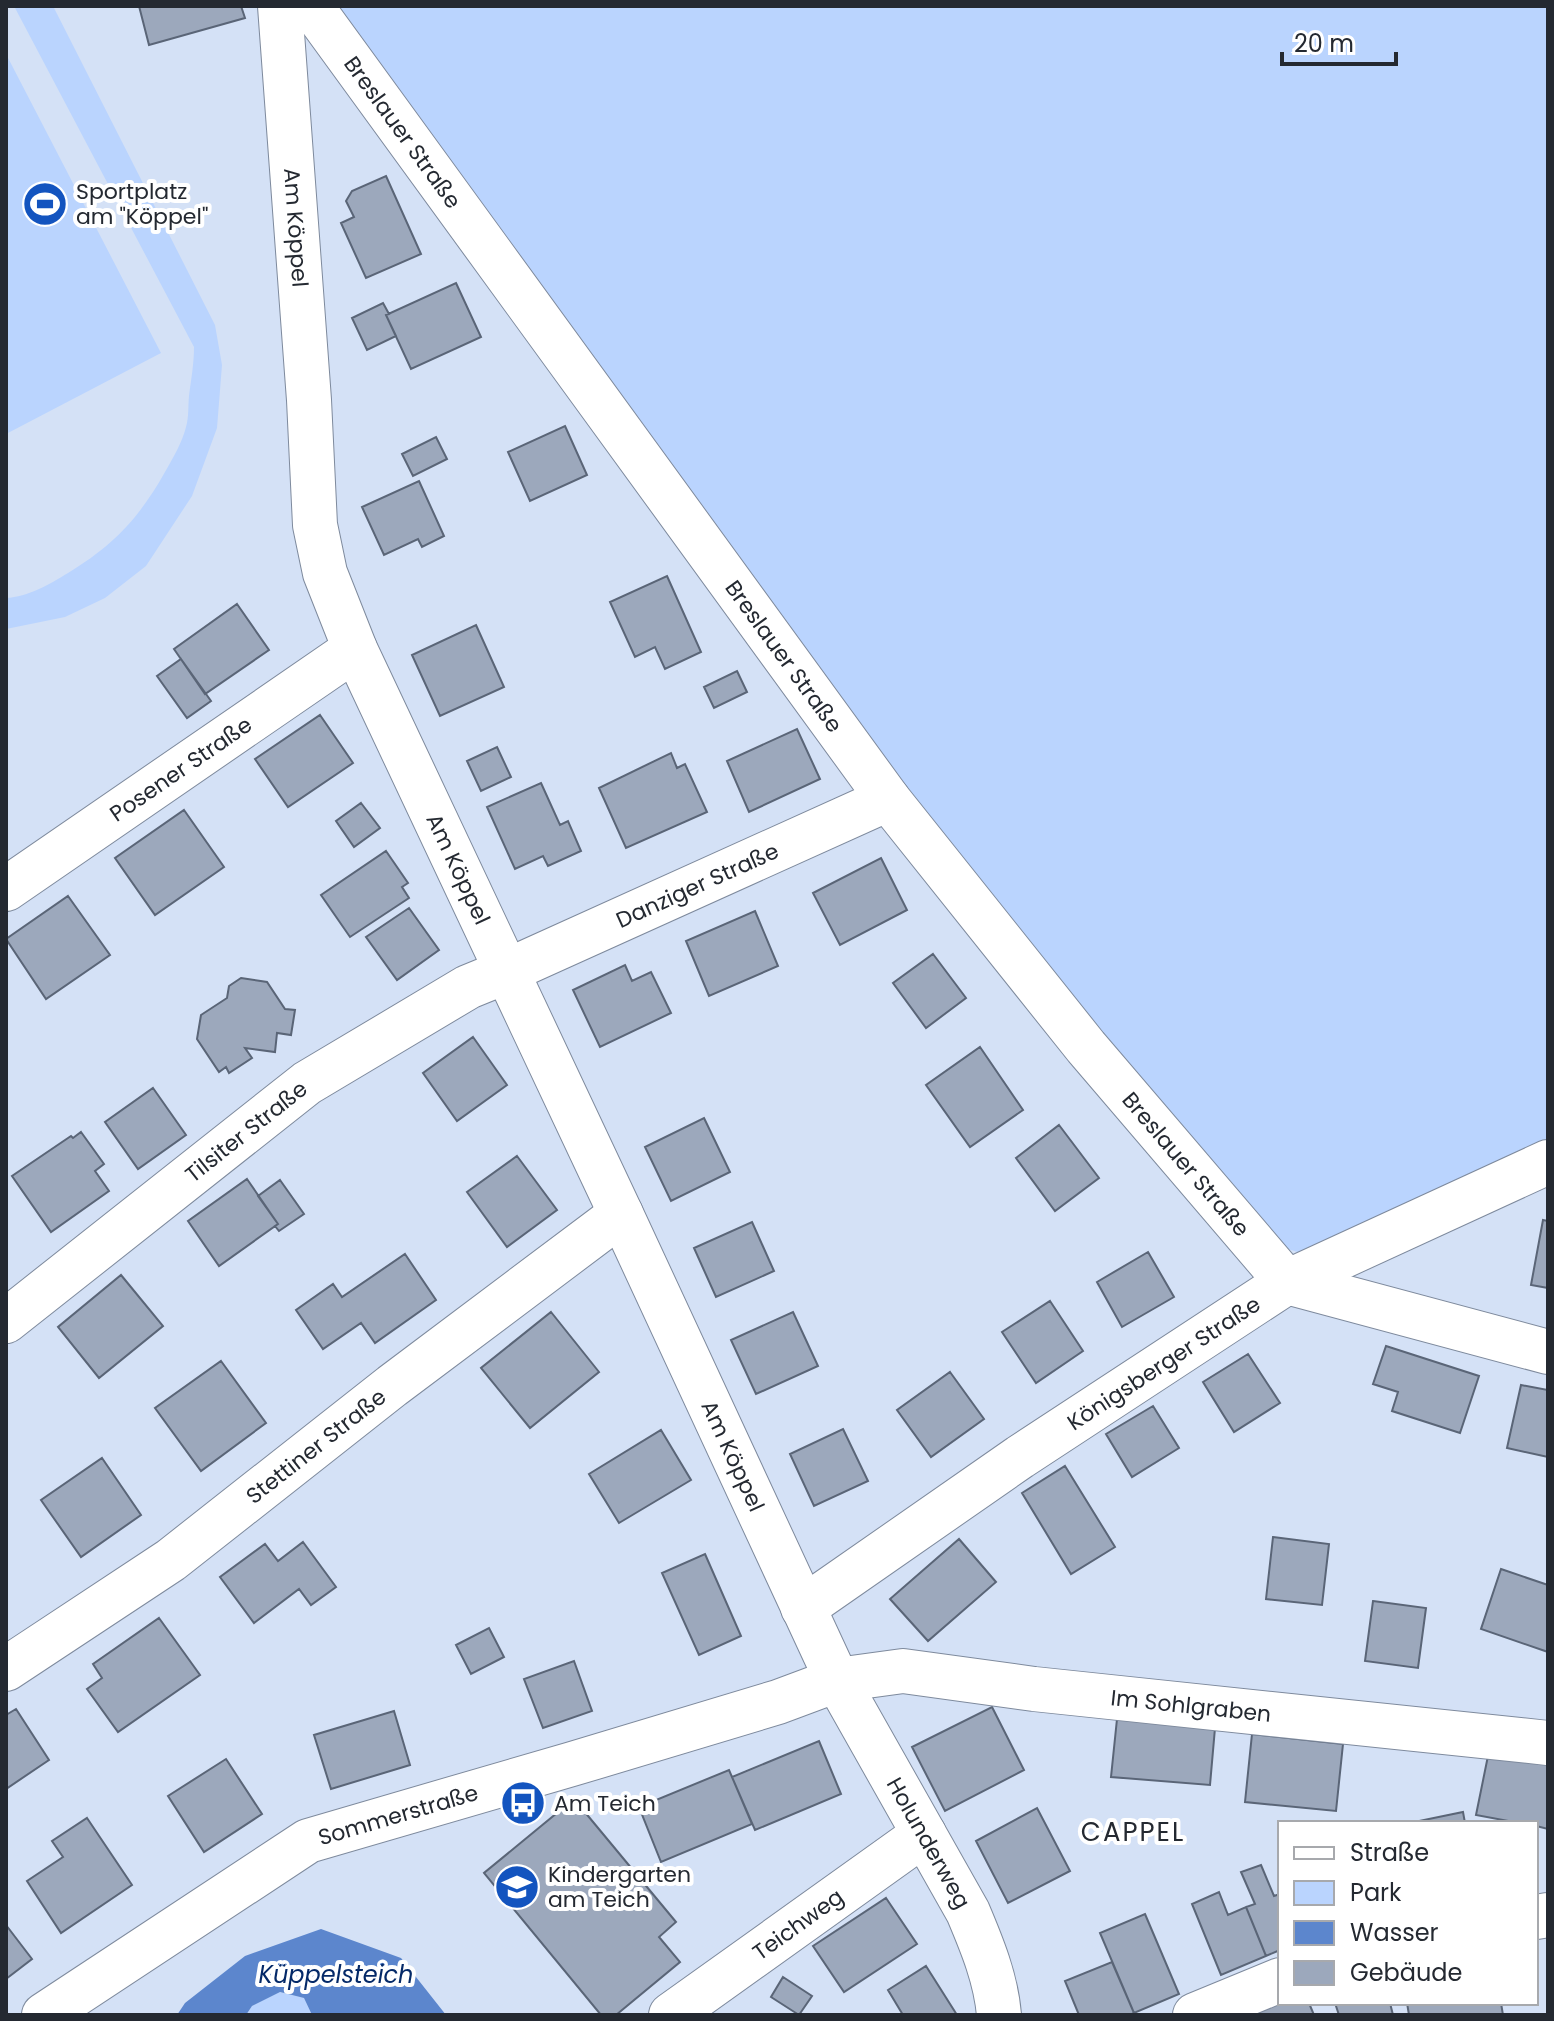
<svg xmlns="http://www.w3.org/2000/svg" width="1554" height="2021" viewBox="0 0 1554 2021" font-family="Poppins,sans-serif">
<rect width="100%" height="100%" fill="#d4e1f6"/>
<path fill="#bad4fe" d="M 14,6 L 53,6 L 215,325 L 222,365 L 217,428 L 192,496 L 146,566 L 105,598 L 65,617 L 6,629 L 6,598 C 28,597 50,584 68,573 C 114,545 139,518 165,472 C 173,458 182,443 186,427 C 189,417 188,406 189,396 C 191,380 194,364 194,347 Z
M 338,6 L 1548,6 L 1548,1151 L 1305,1254 L 1277,1246 L 901,787 Z
M 6,54 L 161,353 L 6,434 Z
M 279,1992 L 304,1998 L 312,2015 L 246,2015 L 252,2006 Z"/>
<path fill="#5c86cd" d="M 321,1929 L 401,1958 L 446,2015 L 312,2015 L 304,1998 L 280,1992 L 252,2006 L 246,2015 L 177,2015 L 185,2003 L 245,1956 Z"/>
<path fill="#9ca8bc" stroke="#5a6577" stroke-width="2" d="M 139,6 L 241,6 L 245,18 L 149,45 Z
M 386,176 L 421,254 L 366,278 L 341,223 L 354,217 L 346,201 L 352,191 Z
M 456,283 L 481,337 L 411,369 L 386,315 Z
M 383,303 L 389,314 L 386,315 L 396,336 L 367,350 L 352,318 Z
M 565,426 L 587,475 L 530,501 L 508,452 Z
M 436,437 L 447,459 L 413,476 L 402,454 Z
M 419,481 L 444,536 L 422,547 L 418,539 L 384,555 L 362,507 Z
M 667,576 L 701,652 L 665,669 L 655,647 L 635,657 L 610,602 Z
M 237,604 L 269,650 L 205,694 L 174,649 Z
M 476,625 L 504,687 L 440,716 L 412,655 Z
M 181,659 L 211,701 L 187,718 L 157,676 Z
M 737,671 L 747,692 L 714,708 L 704,687 Z
M 320,715 L 353,763 L 288,807 L 255,759 Z
M 797,729 L 820,779 L 749,812 L 727,761 Z
M 497,747 L 511,777 L 481,791 L 467,761 Z
M 671,753 L 677,768 L 685,764 L 707,812 L 626,848 L 599,788 Z
M 541,783 L 560,825 L 568,821 L 581,851 L 548,866 L 543,856 L 515,869 L 487,807 Z
M 361,803 L 380,828 L 354,847 L 336,821 Z
M 184,810 L 224,867 L 155,915 L 115,858 Z
M 386,851 L 408,883 L 402,887 L 409,898 L 350,937 L 321,895 Z
M 881,858 L 907,910 L 840,945 L 813,893 Z
M 68,896 L 110,955 L 46,999 L 6,939 Z
M 409,908 L 439,950 L 397,980 L 366,937 Z
M 755,911 L 778,966 L 709,996 L 686,941 Z
M 933,954 L 966,998 L 926,1028 L 893,983 Z
M 625,965 L 632,981 L 651,972 L 671,1013 L 600,1047 L 573,990 Z
M 241,978 L 267,982 L 285,1009 L 295,1010 L 291,1035 L 277,1033 L 275,1052 L 245,1048 L 252,1058 L 229,1073 L 226,1067 L 219,1072 L 197,1039 L 201,1015 L 227,998 L 229,986 Z
M 473,1037 L 507,1085 L 457,1121 L 423,1073 Z
M 980,1047 L 1023,1110 L 970,1147 L 926,1085 Z
M 153,1088 L 186,1135 L 138,1169 L 105,1122 Z
M 704,1118 L 730,1172 L 671,1201 L 645,1147 Z
M 1059,1125 L 1099,1178 L 1055,1211 L 1016,1158 Z
M 81,1132 L 104,1164 L 95,1171 L 109,1191 L 51,1232 L 12,1176 L 71,1136 L 73,1138 Z
M 517,1156 L 557,1210 L 507,1247 L 467,1192 Z
M 247,1179 L 278,1224 L 219,1266 L 188,1221 Z
M 280,1180 L 304,1214 L 279,1231 L 275,1226 L 278,1224 L 258,1196 Z
M 1543,1220 L 1548,1221 L 1548,1288 L 1531,1285 Z
M 752,1222 L 774,1271 L 716,1297 L 694,1248 Z
M 1148,1252 L 1174,1297 L 1122,1327 L 1097,1282 Z
M 405,1254 L 436,1300 L 375,1343 L 361,1323 L 323,1349 L 296,1310 L 333,1284 L 342,1297 Z
M 121,1275 L 163,1326 L 99,1378 L 58,1327 Z
M 1050,1301 L 1083,1351 L 1036,1383 L 1002,1332 Z
M 551,1312 L 599,1372 L 530,1428 L 481,1368 Z
M 793,1312 L 818,1366 L 756,1394 L 731,1340 Z
M 1386,1346 L 1479,1376 L 1460,1433 L 1392,1411 L 1398,1392 L 1373,1384 Z
M 1248,1354 L 1280,1403 L 1234,1432 L 1203,1382 Z
M 221,1361 L 266,1423 L 201,1471 L 155,1408 Z
M 950,1372 L 984,1419 L 931,1457 L 897,1410 Z
M 1521,1385 L 1548,1390 L 1548,1457 L 1507,1448 Z
M 1153,1406 L 1179,1448 L 1132,1477 L 1106,1434 Z
M 843,1429 L 868,1481 L 814,1506 L 790,1454 Z
M 661,1430 L 691,1480 L 619,1523 L 589,1474 Z
M 102,1458 L 141,1515 L 81,1557 L 41,1500 Z
M 1065,1466 L 1115,1547 L 1071,1574 L 1022,1493 Z
M 1273,1537 L 1329,1544 L 1322,1605 L 1266,1599 Z
M 959,1539 L 996,1582 L 928,1641 L 890,1599 Z
M 303,1542 L 336,1587 L 311,1605 L 299,1589 L 254,1623 L 220,1577 L 265,1544 L 278,1561 Z
M 705,1554 L 741,1636 L 699,1655 L 662,1573 Z
M 1501,1569 L 1548,1585 L 1548,1652 L 1481,1629 Z
M 1373,1601 L 1426,1608 L 1418,1668 L 1365,1661 Z
M 159,1618 L 200,1675 L 118,1732 L 87,1689 L 102,1678 L 93,1664 Z
M 489,1628 L 504,1657 L 471,1674 L 456,1645 Z
M 574,1661 L 592,1711 L 543,1728 L 524,1679 Z
M 992,1707 L 1024,1770 L 945,1811 L 912,1747 Z
M 16,1709 L 49,1760 L 6,1789 L 6,1715 Z
M 394,1711 L 410,1765 L 331,1789 L 314,1735 Z
M 1117,1719 L 1215,1728 L 1210,1785 L 1111,1777 Z
M 1252,1734 L 1343,1744 L 1336,1811 L 1245,1802 Z
M 819,1741 L 841,1794 L 755,1830 L 732,1777 Z
M 1489,1751 L 1548,1762 L 1548,1829 L 1536,1826 L 1536,1823 L 1519,1823 L 1476,1815 Z
M 226,1759 L 262,1814 L 204,1852 L 168,1796 Z
M 729,1770 L 752,1824 L 661,1862 L 639,1807 Z
M 574,1799 L 676,1922 L 659,1937 L 680,1962 L 616,2015 L 601,2015 L 484,1873 Z
M 1037,1808 L 1070,1871 L 1008,1903 L 976,1841 Z
M 1463,1812 L 1465,1823 L 1414,1823 L 1414,1822 Z
M 87,1818 L 132,1885 L 61,1933 L 27,1881 L 63,1857 L 52,1841 Z
M 1261,1865 L 1274,1896 L 1280,1894 L 1280,1950 L 1266,1956 L 1246,1907 L 1255,1904 L 1241,1872 Z
M 1219,1892 L 1228,1915 L 1246,1907 L 1266,1956 L 1221,1975 L 1192,1904 Z
M 886,1898 L 917,1944 L 844,1992 L 813,1946 Z
M 1145,1914 L 1179,1994 L 1134,2013 L 1100,1933 Z
M 6,1925 L 32,1959 L 6,1979 Z
M 1112,1962 L 1134,2013 L 1130,2015 L 1079,2015 L 1065,1981 Z
M 926,1966 L 957,2015 L 903,2015 L 888,1990 Z
M 783,1977 L 812,1996 L 799,2015 L 771,1997 Z
M 1280,2003 L 1309,2003 L 1314,2015 L 1258,2015 L 1255,2009 Z
M 1335,2003 L 1390,2003 L 1393,2015 L 1339,2015 Z
M 1407,2003 L 1501,2003 L 1503,2015 L 1409,2015 Z"/>
<g fill="none" stroke-linecap="round" stroke-linejoin="round">
<g stroke="#7e8a9d" stroke-width="46">
<g id="street">
<path id="s1" d="M 280,6 L 309,400 L 315,525 L 325,573 L 355,649 L 621,1214 L 837,1680 L 968,1912 C 982,1945 996,1979 999,2015"/>
<path id="s2" d="M 311,6 L 888,799 L 1086,1047 L 1287,1282 L 1548,1352"/>
<path id="s3" d="M 6,889 L 355,649"/>
<path id="s4" d="M 6,1321 L 307,1083 L 468,987 L 507,971 L 888,799"/>
<path id="s5" d="M 803,1608 L 1020,1457 L 1287,1282 L 1548,1162"/>
<path id="s6" d="M 6,1669 L 171,1560 L 392,1386 L 621,1214"/>
<path d="M 1536,1917 L 1548,1915"/>
<path id="s7" d="M 44,2015 L 308,1841 L 572,1764 L 778,1702 L 837,1680 L 903,1671 L 1034,1689 L 1548,1743"/>
<path id="s8" d="M 671,2015 L 924,1834"/>
<path d="M 1195,2015 L 1280,1980"/>
</g>
</g>
<use href="#street" stroke="#fff" stroke-width="44"/>
</g>
<defs>
<g id="stadium-disc" transform="scale(2.3)"><circle r="9.5" fill="#1354bf" stroke="#fff"/><path d="M0-5a6.5 5 0 1 0 0 10a6.5 5 0 1 0 0-10ZM-3.5-1.8h7v3.6h-7Z" fill="#fff"/></g>
<g id="bus-disc" transform="scale(2.3)"><circle r="9.5" fill="#1354bf" stroke="#fff"/><path d="M-5-6H5V4H4V6H2V4H-2V6H-4V4H-5ZM-3.5-4V0h7V-4ZM-3.5 1.2v1.5H-2V1.2ZM2 1.2v1.5H3.5V1.2Z" fill="#fff"/></g>
<g id="school-disc" transform="scale(2.3)"><circle r="9.5" fill="#1354bf" stroke="#fff"/><path d="M0-5L7-2L0 1L-7-2ZM-4 1L0 2.5L4 1V4Q0 6-4 4Z" fill="#fff"/></g>
</defs>
<g fill-rule="evenodd">
<use href="#stadium-disc" x="45" y="204"/>
<use href="#bus-disc" x="523" y="1803"/>
<use href="#school-disc" x="517" y="1887"/>
</g>
<g text-anchor="middle" stroke-width="8" stroke-linejoin="round" paint-order="stroke">
<g font-size="22" fill="#242931" stroke="#fff">
<text dy="8" stroke="none"><textPath href="#s2" startOffset="156">Breslauer Straße</textPath></text>
<text dy="8" stroke="none"><textPath href="#s1" startOffset="222">Am Köppel</textPath></text>
<text dy="8" stroke="none"><textPath href="#s2" startOffset="804">Breslauer Straße</textPath></text>
<text dy="8" stroke="none"><textPath href="#s3" startOffset="212">Posener Straße</textPath></text>
<text dy="8" stroke="none"><textPath href="#s1" startOffset="894">Am Köppel</textPath></text>
<text dy="8" stroke="none"><textPath href="#s4" startOffset="822">Danziger Straße</textPath></text>
<text dy="8" stroke="none"><textPath href="#s4" startOffset="306">Tilsiter Straße</textPath></text>
<text dy="8" stroke="none"><textPath href="#s2" startOffset="1452">Breslauer Straße</textPath></text>
<text dy="8" stroke="none"><textPath href="#s5" startOffset="436">Königsberger Straße</textPath></text>
<text dy="8" stroke="none"><textPath href="#s6" startOffset="382">Stettiner Straße</textPath></text>
<text dy="8" stroke="none"><textPath href="#s1" startOffset="1542">Am Köppel</textPath></text>
<text dy="8" stroke="none"><textPath href="#s7" startOffset="1226">Im Sohlgraben</textPath></text>
<text dy="8" stroke="none"><textPath href="#s7" startOffset="410">Sommerstraße</textPath></text>
<text dy="8" stroke="none"><textPath href="#s1" startOffset="1976">Holunderweg</textPath></text>
<text dy="8" stroke="none"><textPath href="#s8" startOffset="156">Teichweg</textPath></text>
</g>
<g font-size="22" fill="#242931" stroke="#fff" text-anchor="start">
<text x="76" y="199">Sportplatz<tspan x="76" dy="25">am "Köppel"</tspan></text>
<text x="554" y="1811">Am Teich</text>
<text x="548" y="1882">Kindergarten<tspan x="548" dy="25">am Teich</tspan></text>
</g>
<g font-size="24" font-style="italic" fill="#042968" stroke="#fff">
<text x="336" y="1983">Küppelsteich</text>
</g>
<g font-size="26" letter-spacing="2" fill="#242931" stroke="#fff">
<text x="1133" y="1841">CAPPEL</text>
</g>
</g>
<rect width="1554" height="2021" fill="none" stroke="#242931" stroke-width="16"/>
<rect x="1278" y="1821" width="260" height="184" fill="#ffffff" stroke="#a7a9ad" stroke-width="2"/>
<rect x="1294" y="1847" width="40" height="12" fill="#ffffff" stroke="#a7a9ad" stroke-width="2"/>
<text x="1350" y="1861" font-size="24" fill="#242931">Straße</text>
<rect x="1294" y="1881" width="40" height="24" fill="#bad4fe" stroke="#a7a9ad" stroke-width="2"/>
<text x="1350" y="1901" font-size="24" fill="#242931">Park</text>
<rect x="1294" y="1921" width="40" height="24" fill="#5c86cd" stroke="#a7a9ad" stroke-width="2"/>
<text x="1350" y="1941" font-size="24" fill="#242931">Wasser</text>
<rect x="1294" y="1961" width="40" height="24" fill="#9ca8bc" stroke="#a7a9ad" stroke-width="2"/>
<text x="1350" y="1981" font-size="24" fill="#242931">Gebäude</text>
<path d="M1282 52v12h114v-12" fill="none" stroke="#242931" stroke-width="4"/>
<text x="1294" y="52" font-size="24" fill="#242931" stroke="#ffffff" stroke-width="6" paint-order="stroke">20 m</text>
</svg>
